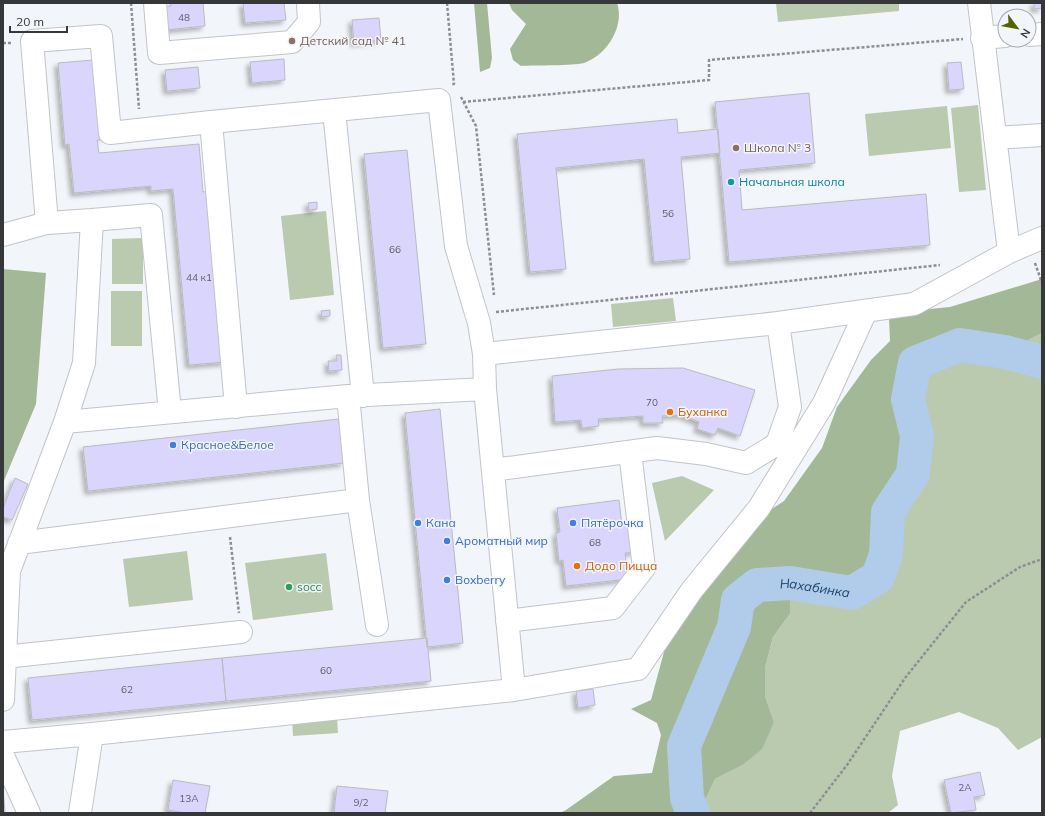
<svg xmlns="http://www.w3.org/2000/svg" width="1045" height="816" viewBox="0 0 1045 816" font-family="Mulish,sans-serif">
<defs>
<filter id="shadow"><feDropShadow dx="-3.5" dy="3.5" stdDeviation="2" flood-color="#0004"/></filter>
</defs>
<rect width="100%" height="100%" fill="#f2f5f9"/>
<path fill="#b9caaf" d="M 776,3 L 899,3 L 899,11 L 778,22 Z
M 978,105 L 986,190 L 959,192 L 951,108 Z
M 947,106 L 951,148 L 869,156 L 865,114 Z
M 326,211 L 334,295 L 290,300 L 281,216 Z
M 143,238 L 143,284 L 112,284 L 112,239 Z
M 111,291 L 142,291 L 142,346 L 111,346 Z
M 673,298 L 676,321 L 613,327 L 611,304 Z
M 1042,333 L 1042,737 L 1018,750 L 998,728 L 959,712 L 900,731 L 892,776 L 898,805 L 888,813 L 704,813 L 703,805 L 715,779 L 741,766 L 774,722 L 765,696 L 765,668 L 773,637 L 790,614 L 790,583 L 852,593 L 886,554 L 888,512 L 913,474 L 917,436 L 908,399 L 915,363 L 960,345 L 1005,352 Z
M 682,476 L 714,490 L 665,541 L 652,483 Z
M 187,551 L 193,600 L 129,607 L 123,559 Z
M 326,553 L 333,610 L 253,620 L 245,563 Z
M 337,717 L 338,733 L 293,736 L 292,719 Z"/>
<path fill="#a3b896" d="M 474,3 L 487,3 L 492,58 L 490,68 L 480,72 Z
M 509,3 L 617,3 C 625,26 607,55 584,63 C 572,66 536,65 521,66 L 513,60 L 510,49 L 526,24 L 512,10 Z
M 3,269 L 46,273 L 36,404 L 3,483 Z
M 1042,279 L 1042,333 L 1005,352 L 960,345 L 915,363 L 908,399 L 917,436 L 913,474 L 888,512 L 886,554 L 878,577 L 852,593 L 790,584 L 790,614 L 773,637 L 765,668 L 765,696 L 774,722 L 762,749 L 741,766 L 715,779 L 703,805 L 704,813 L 560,813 L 566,810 L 614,776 L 652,773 L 661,735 L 657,723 L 631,709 L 651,700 L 671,626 L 746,526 L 784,501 L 822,448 L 837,407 L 871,360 L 890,341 L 889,318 L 920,310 L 950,307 Z"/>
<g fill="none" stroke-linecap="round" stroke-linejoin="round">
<path stroke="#b0ccea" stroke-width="34" id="s1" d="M 693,813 L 687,798 L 684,746 L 734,627 L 738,600 L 757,585 L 790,583 L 852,593 L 878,577 L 886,554 L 888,512 L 913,474 L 917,436 L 908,399 L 915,363 L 960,345 L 1005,352 L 1042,362"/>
</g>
<path fill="#dad5fc" stroke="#bbbbbf" filter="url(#shadow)" d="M 170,3 L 203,3 L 205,26 L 165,30 L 163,7 L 171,6 Z
M 243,3 L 284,3 L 286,20 L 245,23 Z
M 1034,3 L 1042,3 L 1042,8 L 1034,9 Z
M 379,18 L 381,40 L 354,43 L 352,20 Z
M 284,59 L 285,80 L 252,83 L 250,62 Z
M 93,60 L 101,140 L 97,140 L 99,153 L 199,144 L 203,192 L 210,191 L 225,362 L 189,365 L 173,189 L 151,191 L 151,186 L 74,193 L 69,144 L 65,145 L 58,63 Z
M 961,62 L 964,89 L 949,90 L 947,63 Z
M 198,67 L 200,88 L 167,91 L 165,70 Z
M 809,93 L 815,163 L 739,170 L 742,210 L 926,194 L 930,245 L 729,262 L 715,102 Z
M 677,119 L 678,133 L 718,129 L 720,153 L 681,157 L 690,259 L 654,262 L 644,159 L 556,168 L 566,269 L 530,272 L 517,134 Z
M 407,150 L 426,344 L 383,348 L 364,154 Z
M 317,202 L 317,209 L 309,210 L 308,203 Z
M 330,310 L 330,316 L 322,317 L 321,311 Z
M 336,355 L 341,355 L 342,370 L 329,371 L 328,361 L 337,361 Z
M 683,368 L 755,390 L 740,436 L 718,428 L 715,435 L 697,429 L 699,422 L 681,415 L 662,416 L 663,423 L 643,423 L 643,416 L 598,419 L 599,426 L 582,428 L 581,420 L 555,422 L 552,376 L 618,369 Z
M 440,409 L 463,643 L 427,647 L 405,413 Z
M 339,419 L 344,463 L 88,491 L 83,447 Z
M 15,478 L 28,484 L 12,520 L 3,517 L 3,508 Z
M 619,500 L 622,525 L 632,524 L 635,552 L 625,553 L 628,579 L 566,586 L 563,560 L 559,561 L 556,533 L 560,532 L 557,508 Z
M 427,638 L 431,681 L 226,701 L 222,658 Z
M 222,658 L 226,701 L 32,720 L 28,678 Z
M 593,689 L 595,705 L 578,708 L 576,691 Z
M 980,772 L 985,795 L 974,797 L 976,810 L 951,813 L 944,780 Z
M 173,780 L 210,786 L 205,813 L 185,813 L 168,810 Z
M 337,786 L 388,791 L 385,813 L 334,813 Z
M 3,788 L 5,813 L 3,813 Z"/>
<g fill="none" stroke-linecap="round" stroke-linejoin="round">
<g stroke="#c1c4c8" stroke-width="24">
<path id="minor" d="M 155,3 L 159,53 L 292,42 L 309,22 L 308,3
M 979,3 L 1009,252
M 1029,35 L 1042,34
M 982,38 L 1005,36
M 334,111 L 363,396
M 211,122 L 439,100 L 456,246 L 479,323 L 484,354 L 485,389 L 348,396
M 995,138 L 1042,135
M 92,220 L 151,215 L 170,412
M 47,223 L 32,41 L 101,36 L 110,133 L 211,122 L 236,407
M 3,235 L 47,223 L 92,220 L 84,363 L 65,422 L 9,571
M 484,354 L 778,323
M 493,470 L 657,448 L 706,454 L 746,463 L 777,444 L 790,407 L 778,323 L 914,304 L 1009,252 L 1042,238
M 358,500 L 377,625
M 19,543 L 358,500 L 348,396 L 65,422
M 3,570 L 9,571 L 3,700
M 507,621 L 613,608 L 644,568 L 630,452
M 4,657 L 241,632
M 514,690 L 638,669 L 692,590 L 759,508 L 824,403 L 866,311
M 92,734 L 514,690 L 485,389
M 3,742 L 92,734 L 80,813
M 4,758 L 29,813"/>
</g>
<path stroke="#8d8f92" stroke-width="2.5" stroke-dasharray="3 2" stroke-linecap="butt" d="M 131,3 L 139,109
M 447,3 L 454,84 L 452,84
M 3,43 L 11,43
M 461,97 L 476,126 L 494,295
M 463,102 L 709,80 L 709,60 L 963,39
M 1035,263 L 1042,283
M 496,312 L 940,265
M 230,537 L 239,613
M 810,813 L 847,765 L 905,678 L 966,602 L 1020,567 L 1042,559"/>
<use href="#minor" stroke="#fff" stroke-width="22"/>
</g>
<g fill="#8d6e63" stroke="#f2f5f9" stroke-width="1.5">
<circle cx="292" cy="41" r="4"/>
<circle cx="736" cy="148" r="4"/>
</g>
<circle fill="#0f9aa8" stroke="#f2f5f9" stroke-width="1.5" cx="731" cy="182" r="4"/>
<g fill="#e8710a" stroke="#f2f5f9" stroke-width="1.5">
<circle cx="670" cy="412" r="4"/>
<circle cx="577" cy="566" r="4"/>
</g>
<g fill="#3f7fe0" stroke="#f2f5f9" stroke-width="1.5">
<circle cx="173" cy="445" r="4"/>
<circle cx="418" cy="523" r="4"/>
<circle cx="573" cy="523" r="4"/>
<circle cx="447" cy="541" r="4"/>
<circle cx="447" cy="580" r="4"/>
</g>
<circle fill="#2e9e5b" stroke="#f2f5f9" stroke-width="1.5" cx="289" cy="587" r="4"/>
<g text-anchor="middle" stroke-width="3" stroke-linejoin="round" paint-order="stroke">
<g font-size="10" fill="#5f5e6a">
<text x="184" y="21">48</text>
<text x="668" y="217">56</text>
<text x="395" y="253">66</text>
<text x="199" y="281">44 к1</text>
<text x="652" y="406">70</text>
<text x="595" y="546">68</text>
<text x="326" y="674">60</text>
<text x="127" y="693">62</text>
<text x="965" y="791">2А</text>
<text x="189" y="802">13А</text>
<text x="361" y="806">9/2</text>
</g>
<g font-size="12" fill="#785e54" stroke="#f2f5f9" text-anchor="start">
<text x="300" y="45">Детский сад № 41</text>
<text x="744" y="152">Школа № 3</text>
</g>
<g font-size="12" fill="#0d838f" stroke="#f2f5f9" text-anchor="start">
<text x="739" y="186">Начальная школа</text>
</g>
<g font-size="12" fill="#c56008" stroke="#f2f5f9" text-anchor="start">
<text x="678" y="416">Буханка</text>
<text x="585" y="570">Додо Пицца</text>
</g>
<g font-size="12" fill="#366cbe" stroke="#f2f5f9" text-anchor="start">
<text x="181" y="449">Красное&amp;Белое</text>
<text x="426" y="527">Кана</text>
<text x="581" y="527">Пятёрочка</text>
<text x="455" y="545">Ароматный мир</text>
<text x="455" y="584">Boxberry</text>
</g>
<g font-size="12" fill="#27864d" stroke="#f2f5f9" text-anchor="start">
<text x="297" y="591">socc</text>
</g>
<g font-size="13" font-style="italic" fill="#1c446c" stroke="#f2f5f9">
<text dy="5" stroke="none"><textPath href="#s1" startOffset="307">Нахабинка</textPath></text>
</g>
</g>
<rect width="1045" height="816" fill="none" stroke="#363739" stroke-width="8"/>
<g transform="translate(1017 28) rotate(122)"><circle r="19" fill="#f2f5f9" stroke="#a7a9ac"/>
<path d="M0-3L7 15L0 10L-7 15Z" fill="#566100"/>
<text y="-6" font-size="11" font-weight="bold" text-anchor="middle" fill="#363739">N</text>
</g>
<path d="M10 26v6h57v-6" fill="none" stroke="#363739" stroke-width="2"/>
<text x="16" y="26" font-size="12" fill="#363739" stroke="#f2f5f9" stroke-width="3" paint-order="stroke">20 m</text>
</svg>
